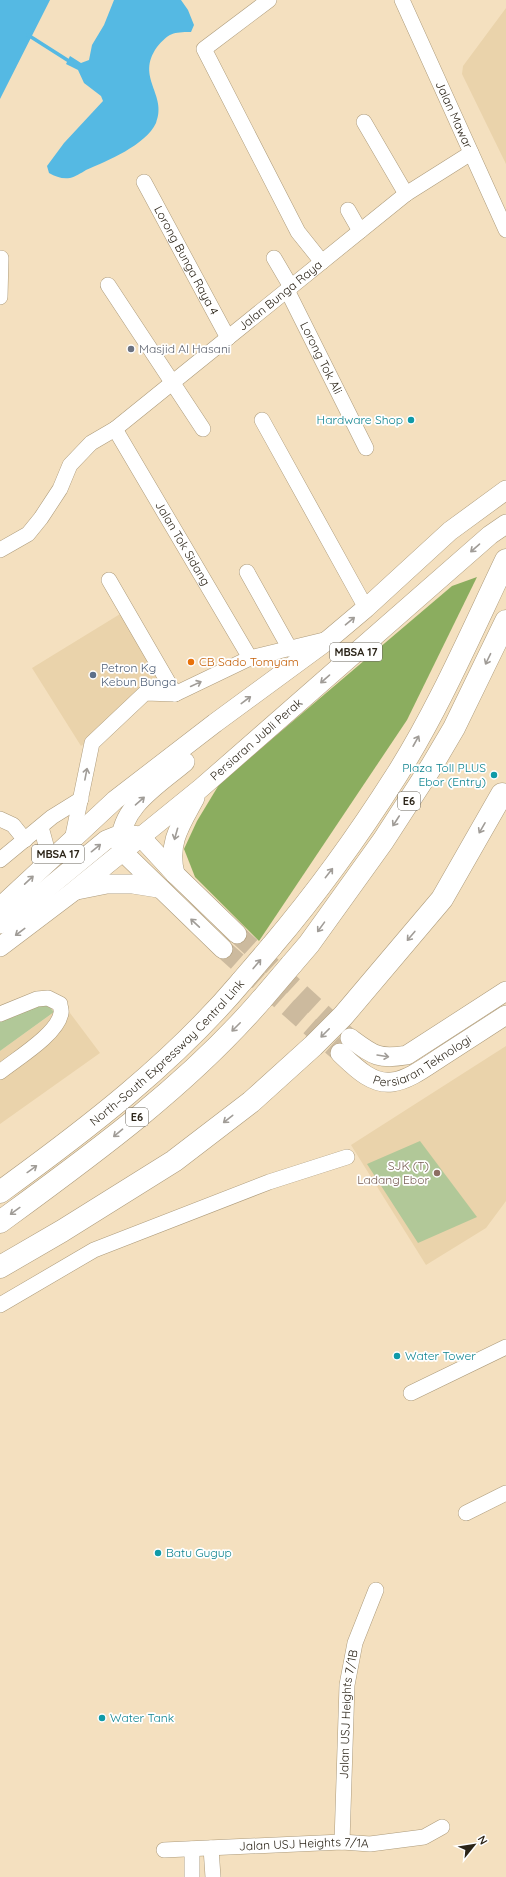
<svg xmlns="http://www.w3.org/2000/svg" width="506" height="1877" viewBox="0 0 506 1877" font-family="Quicksand,sans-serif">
<rect width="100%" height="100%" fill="#f4e0bf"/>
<path fill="#ead3ab" d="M 506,8 L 506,164 L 462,74 L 463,66 Z
M 125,611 L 162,675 L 81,746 L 32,668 Z
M 64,1005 L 100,1053 L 0,1124 L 0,1051 Z
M 506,1046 L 506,1201 L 486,1228 L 426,1265 L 351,1145 Z"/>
<path fill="#b1c898" d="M 46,1003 L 54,1012 L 0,1051 L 0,1017 Z
M 420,1141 L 477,1217 L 418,1243 L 367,1164 Z"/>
<path fill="#8bad5f" d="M 477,577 L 407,720 L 259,941 L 195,877 L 184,849 L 197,821 L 220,783 L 452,586 Z"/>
<path fill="#55b9e3" d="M 0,0 L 50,0 L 0,99 Z
M 114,0 L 181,0 L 188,10 L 194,25 L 191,32 C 173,32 169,33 157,47 C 135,78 168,94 156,123 C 146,145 107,161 86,170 C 81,173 75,177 70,178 C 62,179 56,177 49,173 L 47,166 L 64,143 L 103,101 L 101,96 L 84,83 L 78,70 L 66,64 L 70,56 L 81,63 L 89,60 L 92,45 L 104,25 Z"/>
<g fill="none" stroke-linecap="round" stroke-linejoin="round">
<path stroke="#55b9e3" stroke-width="3.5" d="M 28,35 L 72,63"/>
<path stroke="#ccba9e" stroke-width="19" stroke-dasharray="19 10" stroke-linecap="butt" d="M 237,934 L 346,1035
M 223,949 L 340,1053"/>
<g stroke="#ad9b7b" stroke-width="16">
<g id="minor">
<path d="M 269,0 L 204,49 L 298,232 L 322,262"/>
<path id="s1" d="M 402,0 L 506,230"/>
<path d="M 364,122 L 406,194"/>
<path id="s2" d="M 144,182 L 228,338"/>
<path d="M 348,210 L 360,231"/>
<path d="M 274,258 L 291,287"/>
<path d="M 108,285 L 203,429"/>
<path id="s3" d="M 287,290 L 366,448"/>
<path d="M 0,297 L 1,258"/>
<path d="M 262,420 L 366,608"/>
<path id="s4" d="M 115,429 L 250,658"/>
<path id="s5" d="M 0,550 L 28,534 L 41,518 L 60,489 L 70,465 L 91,443 L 115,429 L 406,194 L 471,153"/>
<path d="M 247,572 L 290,649"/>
<path d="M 109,580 L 175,694"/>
<path d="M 0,819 L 13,825 L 25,840"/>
<path d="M 41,827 L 50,860"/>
<path d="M 72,840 L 92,743 L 145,693 L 175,694 L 250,658 L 324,640"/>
<path d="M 0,860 L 52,817 L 81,799"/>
<path d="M 0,1014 L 37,999 L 48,998 L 60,1004 C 60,1007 62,1011 61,1013 C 58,1034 16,1059 0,1072"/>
<path d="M 0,1305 L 94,1250 L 269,1182 L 347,1157"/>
<path d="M 411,1393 L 506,1347"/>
<path d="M 466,1513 L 506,1493"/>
<path id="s6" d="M 342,1842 L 347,1685 L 355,1643 L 376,1590"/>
<path d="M 211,1848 L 213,1877"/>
<path d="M 192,1849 L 192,1877"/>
<path id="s7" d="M 164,1850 L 342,1842 L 370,1844 L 424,1837 L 442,1827"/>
</g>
</g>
<g stroke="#ad9b7b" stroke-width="20">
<g id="major">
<path d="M 140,836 L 175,874 L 237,934"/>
<path d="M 121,846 C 118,808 159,784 185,762"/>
<path d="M 122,851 L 223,949"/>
<path d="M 175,874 C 167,843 181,824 195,798"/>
<path d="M 77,890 L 107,884 L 133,884 L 158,888"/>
<path d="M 0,907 L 115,800 L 215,723 L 328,640 L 366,608 L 450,531 L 506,490"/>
<path d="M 0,924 L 20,911 L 106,840 L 121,834 L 140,836"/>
<path id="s8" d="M 0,947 L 74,891 L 201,788 L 490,535 L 506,524"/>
<path d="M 350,1038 C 373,1055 378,1060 407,1055 L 506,991"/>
<path id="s9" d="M 340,1053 C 353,1065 371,1085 392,1082 C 409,1080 427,1066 441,1057 C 463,1043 484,1029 506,1015"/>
</g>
</g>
<g stroke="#ad9b7b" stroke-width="23">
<g id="highway">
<path d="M 271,947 C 316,894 358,836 396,776 C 438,710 472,631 506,560"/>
<path d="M 291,965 L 309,944 L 383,841 L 431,767 L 454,728 L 506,621"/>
<path id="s10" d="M 0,1192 C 87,1129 173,1063 242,981"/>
<path d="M 0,1222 C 93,1154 187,1086 262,999"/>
<path d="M 0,1267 L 62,1231 L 174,1161 L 251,1102 L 313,1046 L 343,1016 L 442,899 L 502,794"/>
</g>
</g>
<use href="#minor" stroke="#fff" stroke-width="15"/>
<use href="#major" stroke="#fff" stroke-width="19"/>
<use href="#highway" stroke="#fff" stroke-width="22"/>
<g stroke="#ad9b7b" stroke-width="23" stroke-linecap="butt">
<path id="highway-bridge" d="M 242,981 L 271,947
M 262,999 L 291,965"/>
</g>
<use href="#highway-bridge" stroke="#fff" stroke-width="22"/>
</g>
<defs><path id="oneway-shaft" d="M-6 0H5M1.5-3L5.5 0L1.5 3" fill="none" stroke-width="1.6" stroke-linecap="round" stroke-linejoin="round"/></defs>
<g stroke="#a09c97">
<use href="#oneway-shaft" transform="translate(475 548) rotate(139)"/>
<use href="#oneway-shaft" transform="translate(350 621) rotate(-40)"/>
<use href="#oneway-shaft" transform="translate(488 659) rotate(116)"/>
<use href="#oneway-shaft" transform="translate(325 679) rotate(139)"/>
<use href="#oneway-shaft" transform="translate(196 684) rotate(-25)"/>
<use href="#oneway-shaft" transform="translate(246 700) rotate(-37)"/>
<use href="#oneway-shaft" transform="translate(416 741) rotate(-61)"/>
<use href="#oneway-shaft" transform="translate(86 774) rotate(-79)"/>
<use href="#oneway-shaft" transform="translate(140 801) rotate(-41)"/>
<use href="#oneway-shaft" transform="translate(396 821) rotate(123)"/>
<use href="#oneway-shaft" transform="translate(482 828) rotate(120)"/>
<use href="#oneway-shaft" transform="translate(176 834) rotate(106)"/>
<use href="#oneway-shaft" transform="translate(96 848) rotate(-39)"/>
<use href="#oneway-shaft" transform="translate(329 873) rotate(-52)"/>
<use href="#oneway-shaft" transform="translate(29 880) rotate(-43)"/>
<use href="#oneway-shaft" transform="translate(195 923) rotate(-137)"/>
<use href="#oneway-shaft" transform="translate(321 927) rotate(126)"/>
<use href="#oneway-shaft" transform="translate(20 932) rotate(143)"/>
<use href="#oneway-shaft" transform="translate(411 936) rotate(130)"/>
<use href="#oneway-shaft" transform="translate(257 964) rotate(-50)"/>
<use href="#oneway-shaft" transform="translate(236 1027) rotate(135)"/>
<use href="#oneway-shaft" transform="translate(325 1033) rotate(135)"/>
<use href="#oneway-shaft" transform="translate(383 1056) rotate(9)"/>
<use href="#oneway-shaft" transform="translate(228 1119) rotate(142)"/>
<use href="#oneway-shaft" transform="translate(118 1133) rotate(140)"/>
<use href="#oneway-shaft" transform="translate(32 1169) rotate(-36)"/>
<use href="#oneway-shaft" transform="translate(15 1211) rotate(144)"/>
</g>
<circle fill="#6b7280" stroke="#fff" stroke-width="1.5" cx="131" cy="349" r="4"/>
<g fill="#0f9aa8" stroke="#fff" stroke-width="1.5">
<circle cx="411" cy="420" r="4"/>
<circle cx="494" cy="775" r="4"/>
<circle cx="397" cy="1356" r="4"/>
<circle cx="158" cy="1553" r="4"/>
<circle cx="102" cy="1718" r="4"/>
</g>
<circle fill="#e8710a" stroke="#fff" stroke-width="1.5" cx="191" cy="662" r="4"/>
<circle fill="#5c6f8a" stroke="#fff" stroke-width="1.5" cx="93" cy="675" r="4"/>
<circle fill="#8d6e63" stroke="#fff" stroke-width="1.5" cx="437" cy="1173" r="4"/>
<g text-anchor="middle" stroke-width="3.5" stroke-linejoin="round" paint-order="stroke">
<g fill="#fff" stroke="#6b665d" stroke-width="1">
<rect x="330" y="643" width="52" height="18" rx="3"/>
<rect x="398" y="792" width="22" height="18" rx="3"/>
<rect x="32" y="845" width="52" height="18" rx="3"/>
<rect x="126" y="1108" width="22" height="18" rx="3"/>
</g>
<g font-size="11" font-weight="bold" fill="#2b2418">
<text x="356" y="656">MBSA 17</text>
<text x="409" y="805">E6</text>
<text x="58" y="858">MBSA 17</text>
<text x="137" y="1121">E6</text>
</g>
<g font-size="12" fill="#2b2418" stroke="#fff">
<text dy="4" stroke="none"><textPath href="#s1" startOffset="126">Jalan Mawar</textPath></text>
<text dy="4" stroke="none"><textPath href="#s2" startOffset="89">Lorong Bunga Raya 4</textPath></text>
<text dy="4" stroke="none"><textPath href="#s5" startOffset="384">Jalan Bunga Raya</textPath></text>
<text dy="4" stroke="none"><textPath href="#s3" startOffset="76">Lorong Tok Ali</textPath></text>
<text dy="4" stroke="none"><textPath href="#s4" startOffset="133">Jalan Tok Sidang</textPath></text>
<text dy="4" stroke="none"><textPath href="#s8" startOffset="330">Persiaran Jubli Perak</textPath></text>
<text dy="4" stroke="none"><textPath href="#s10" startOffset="218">North–South Expressway Central Link</textPath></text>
<text dy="4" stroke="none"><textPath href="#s9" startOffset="97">Persiaran Teknologi</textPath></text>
<text dy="4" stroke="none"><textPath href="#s6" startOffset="128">Jalan USJ Heights 7/1B</textPath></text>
<text dy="4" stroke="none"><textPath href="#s7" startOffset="140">Jalan USJ Heights 7/1A</textPath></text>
</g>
<g font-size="12" fill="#5b616d" stroke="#fff" text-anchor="start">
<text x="139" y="353">Masjid Al Hasani</text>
</g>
<g font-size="12" fill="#0d838f" stroke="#fff" text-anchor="start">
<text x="403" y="424" text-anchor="end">Hardware Shop</text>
<text x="486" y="772" text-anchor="end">Plaza Toll PLUS<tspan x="486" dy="14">Ebor (Entry)</tspan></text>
<text x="405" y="1360">Water Tower</text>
<text x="166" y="1557">Batu Gugup</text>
<text x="110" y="1722">Water Tank</text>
</g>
<g font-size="12" fill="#c56008" stroke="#fff" text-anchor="start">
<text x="199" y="666">CB Sado Tomyam</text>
</g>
<g font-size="12" fill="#4e5e75" stroke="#fff" text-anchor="start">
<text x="101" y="672">Petron Kg<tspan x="101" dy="14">Kebun Bunga</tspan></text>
</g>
<g font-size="12" fill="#785e54" stroke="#fff" text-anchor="end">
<text x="429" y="1170">SJK (T)<tspan x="429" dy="14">Ladang Ebor</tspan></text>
</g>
</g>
<g transform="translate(474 1845) rotate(60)" stroke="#ffffff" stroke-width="3" paint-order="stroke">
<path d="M0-3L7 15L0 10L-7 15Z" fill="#2b2418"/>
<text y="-6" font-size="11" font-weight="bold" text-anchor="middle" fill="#2b2418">N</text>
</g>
</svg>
